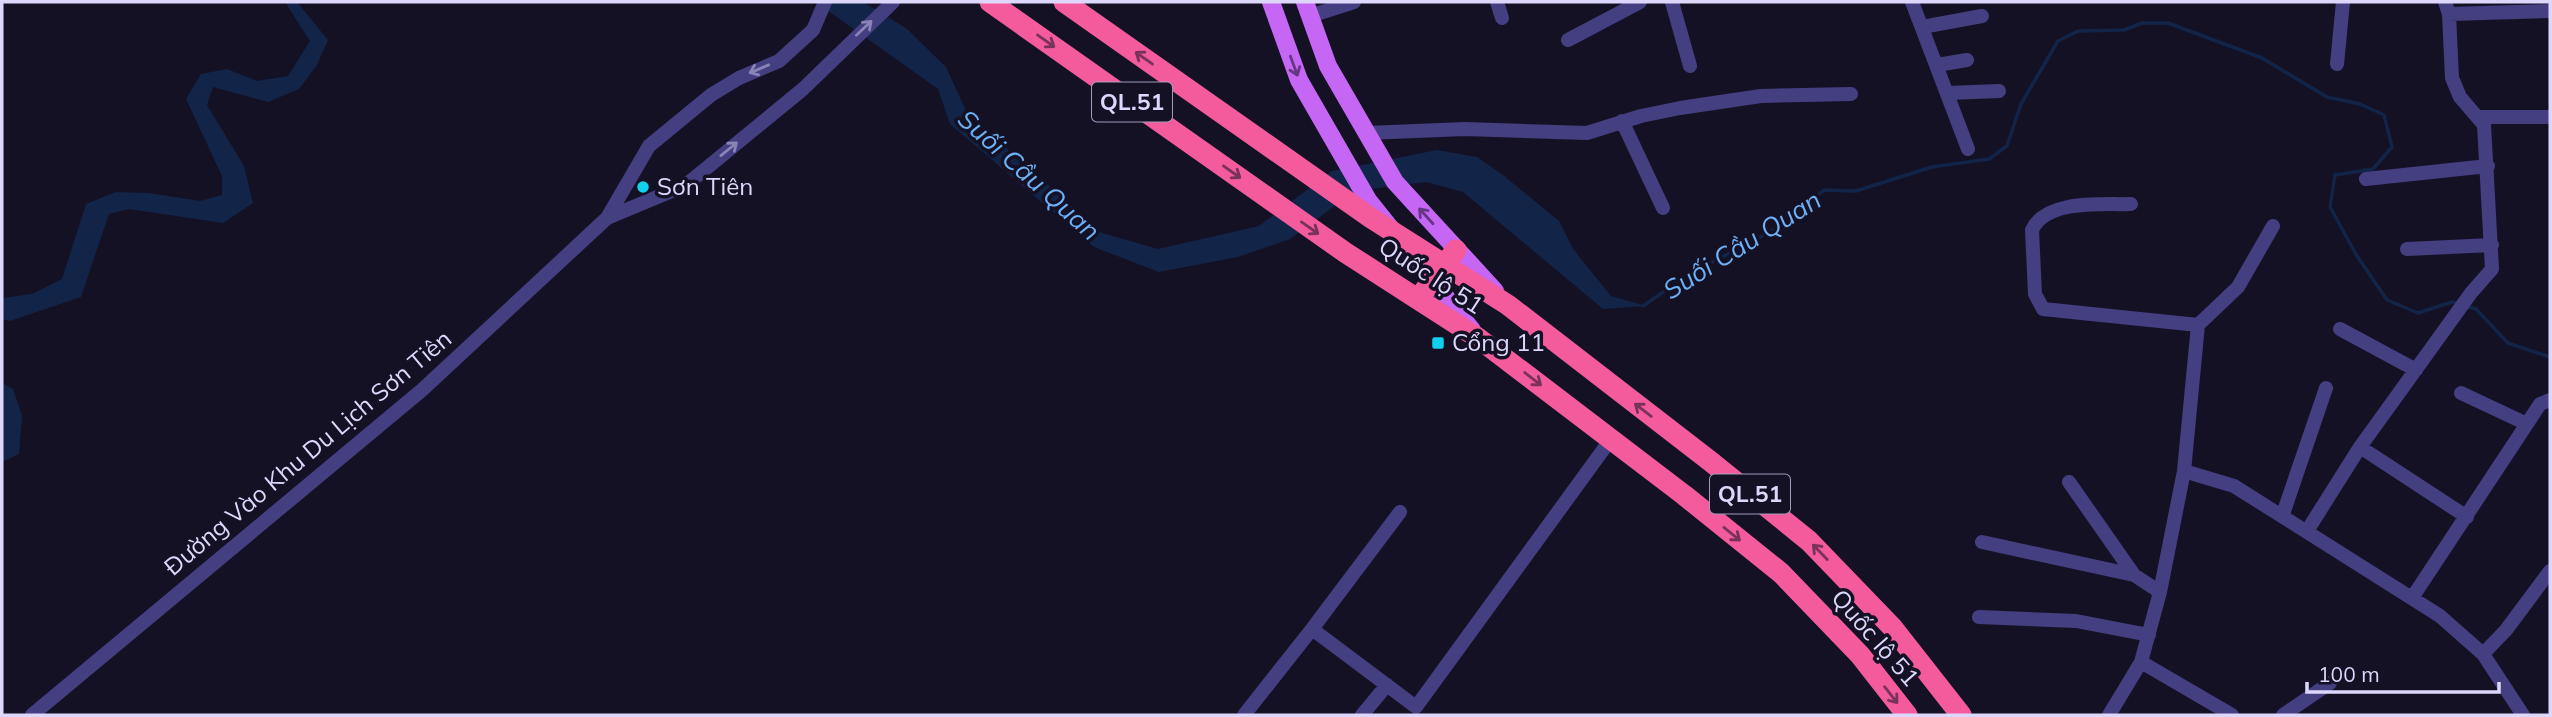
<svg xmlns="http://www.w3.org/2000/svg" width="2552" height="717" viewBox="0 0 2552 717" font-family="Mulish,sans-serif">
<rect width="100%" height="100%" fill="#151125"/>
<path fill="#122448" d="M 285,2 L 297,2 L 328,40 L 317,65 L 299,89 L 268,102 L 213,87 L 207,105 L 244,166 L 253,203 L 223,223 L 129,209 L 109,214 L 81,297 L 10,321 L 2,319 L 2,298 L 32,294 L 62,279 L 86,204 L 116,192 L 149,193 L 200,201 L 222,195 L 222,176 L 186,99 L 201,74 L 227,69 L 257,81 L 288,76 L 310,41 Z
M 816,2 L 863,2 L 906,28 L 946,67 L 967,113 L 1102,233 L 1158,249 L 1259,226 L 1332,171 L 1437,150 L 1477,157 L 1503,175 L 1559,221 L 1573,249 L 1611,296 L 1646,306 L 1603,309 L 1463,192 L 1426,182 L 1355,191 L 1290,239 L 1238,257 L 1159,272 L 1094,247 L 950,124 L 938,89 Z
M 2,383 L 13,389 L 22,416 L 19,454 L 2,462 Z"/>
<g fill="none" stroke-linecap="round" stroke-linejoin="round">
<path stroke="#122448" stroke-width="3.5" d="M 1643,306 L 1686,276 L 1783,225 L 1824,190 L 1856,191 L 1932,167 L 1989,159 L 2007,146 L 2021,104 L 2058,41 L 2078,31 L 2124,30 L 2142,23 L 2168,23 L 2262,58 L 2327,97 L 2360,104 L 2384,115 L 2392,147 L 2373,169 L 2335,175 L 2330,207 L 2357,256 L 2387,300 L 2418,313 L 2452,302 L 2458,303
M 2465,306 L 2476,309 L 2508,343 L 2550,357"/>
<path stroke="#443f81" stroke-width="14" d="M 1497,2 L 1502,18
M 1672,2 L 1690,66
M 1912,2 L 1968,149
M 2449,14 L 2550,11
M 1310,16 L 1354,2
M 1922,27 L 1982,16
M 1568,40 L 1640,2
M 2337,64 L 2343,2
M 1937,65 L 1967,60
M 1948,93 L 1999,91
M 2480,117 L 2550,117
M 1622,121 L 1663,208
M 1366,133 L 1465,129 L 1587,133 L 1641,116 L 1680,108 L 1761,96 L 1851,94
M 2366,179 L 2488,166
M 607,218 L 686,185 L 803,89 L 893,2
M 2407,249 L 2492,245
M 2198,325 L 2238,287 L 2273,226
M 2340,329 L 2416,370
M 2461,393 L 2527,424
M 2360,447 L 2467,517
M 2184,471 L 2234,486 L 2440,616 L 2483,654 L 2523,715
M 2069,482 L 2134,575 L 2160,592
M 2283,514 L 2326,388
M 2307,531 L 2360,447 L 2471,293 L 2492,269 L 2484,125 L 2460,97 L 2452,78 L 2449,14 L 2445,2
M 1982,542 L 2134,575
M 2412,598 L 2540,404 L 2550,400
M 1979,617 L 2076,621 L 2149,635
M 1312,629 L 1400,512
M 2483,654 L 2506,630 L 2550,571
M 2141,662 L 2232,715
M 32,715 L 422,390 L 607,218 L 649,146 L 711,95 L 739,78 L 779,61 L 813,30 L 825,2
M 1244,715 L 1312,629 L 1416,707 L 1611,439
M 1362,715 L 1387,685
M 2109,715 L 2141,662 L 2160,592 L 2184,471 L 2198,325 L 2043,309 L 2035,294 L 2032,230 C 2046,199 2102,205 2131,204
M 2283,715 L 2330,683"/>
<path stroke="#c666f5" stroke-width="18" d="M 1271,2 L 1299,80 L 1368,200 L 1472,330
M 1305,2 L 1328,66 L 1395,182 L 1495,291"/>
<path stroke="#f45b9d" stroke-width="21" d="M 990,2 L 1346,253 L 1478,338 L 1684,495 L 1781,573 L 1860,655 L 1907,715
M 1064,2 L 1371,218 L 1508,305 L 1710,461 L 1809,541 L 1892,627 L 1961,715
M 1418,299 L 1456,250"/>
</g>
<defs><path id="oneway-shaft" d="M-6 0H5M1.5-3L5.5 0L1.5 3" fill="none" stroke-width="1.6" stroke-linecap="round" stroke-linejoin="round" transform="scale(1.75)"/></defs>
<g stroke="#8983b8">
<use href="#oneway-shaft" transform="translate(864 28) rotate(-43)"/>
<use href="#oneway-shaft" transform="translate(759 69) rotate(157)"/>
<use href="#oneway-shaft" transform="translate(729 149) rotate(-39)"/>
</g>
<g stroke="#79325b">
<use href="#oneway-shaft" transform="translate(1046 41) rotate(35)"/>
<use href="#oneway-shaft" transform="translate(1144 58) rotate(-145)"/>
<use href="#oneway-shaft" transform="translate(1232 172) rotate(35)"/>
<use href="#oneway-shaft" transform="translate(1310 228) rotate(35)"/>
<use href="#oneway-shaft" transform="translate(1533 379) rotate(38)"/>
<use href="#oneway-shaft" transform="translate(1643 410) rotate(-142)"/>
<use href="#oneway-shaft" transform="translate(1732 534) rotate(39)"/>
<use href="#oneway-shaft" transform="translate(1820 552) rotate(-134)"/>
<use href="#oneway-shaft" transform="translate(1891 695) rotate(52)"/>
</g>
<g stroke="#653783">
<use href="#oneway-shaft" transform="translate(1294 66) rotate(70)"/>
<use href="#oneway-shaft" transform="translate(1426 216) rotate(-132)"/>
</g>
<g fill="#11cfef" stroke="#151125" stroke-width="2.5">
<circle cx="643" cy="187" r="7"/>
<rect x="1431" y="336" width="14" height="14" rx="3.5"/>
</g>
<g text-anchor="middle" stroke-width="7" stroke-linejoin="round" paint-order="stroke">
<g fill="#151125" stroke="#a19cbc" stroke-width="2">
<rect x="1092" y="82.5" width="80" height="39" rx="5"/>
<rect x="1710" y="474.5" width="80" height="39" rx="5"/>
</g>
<g font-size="23" font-weight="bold" fill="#ddd7fc">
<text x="1132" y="110">QL.51</text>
<text x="1750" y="502">QL.51</text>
</g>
<g font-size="24" fill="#ddd7fc" stroke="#151125" text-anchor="start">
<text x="657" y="195">Sơn Tiên</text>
<text x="1452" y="351">Cổng 11</text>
</g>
<g font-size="24" fill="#ddd7fc" stroke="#151125">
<text transform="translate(1431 276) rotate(33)" y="8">Quốc lộ 51</text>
<text transform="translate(308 453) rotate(-40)" y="8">Đường Vào Khu Du Lịch Sơn Tiên</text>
<text transform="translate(1875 638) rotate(49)" y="8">Quốc lộ 51</text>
</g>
<g font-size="26" font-style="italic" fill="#6cb0f5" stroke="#151125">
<text transform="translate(1029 175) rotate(42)" y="9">Suối Cầu Quan</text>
<text transform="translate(1742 245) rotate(-32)" y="9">Suối Cầu Quan</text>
</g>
</g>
<rect width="2552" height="717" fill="none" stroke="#ddd7fc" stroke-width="7"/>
<path d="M2307 682v10h192v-10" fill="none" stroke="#ddd7fc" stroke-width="3.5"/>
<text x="2318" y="682" font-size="21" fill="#ddd7fc" stroke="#151125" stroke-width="5" paint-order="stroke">100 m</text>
</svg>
